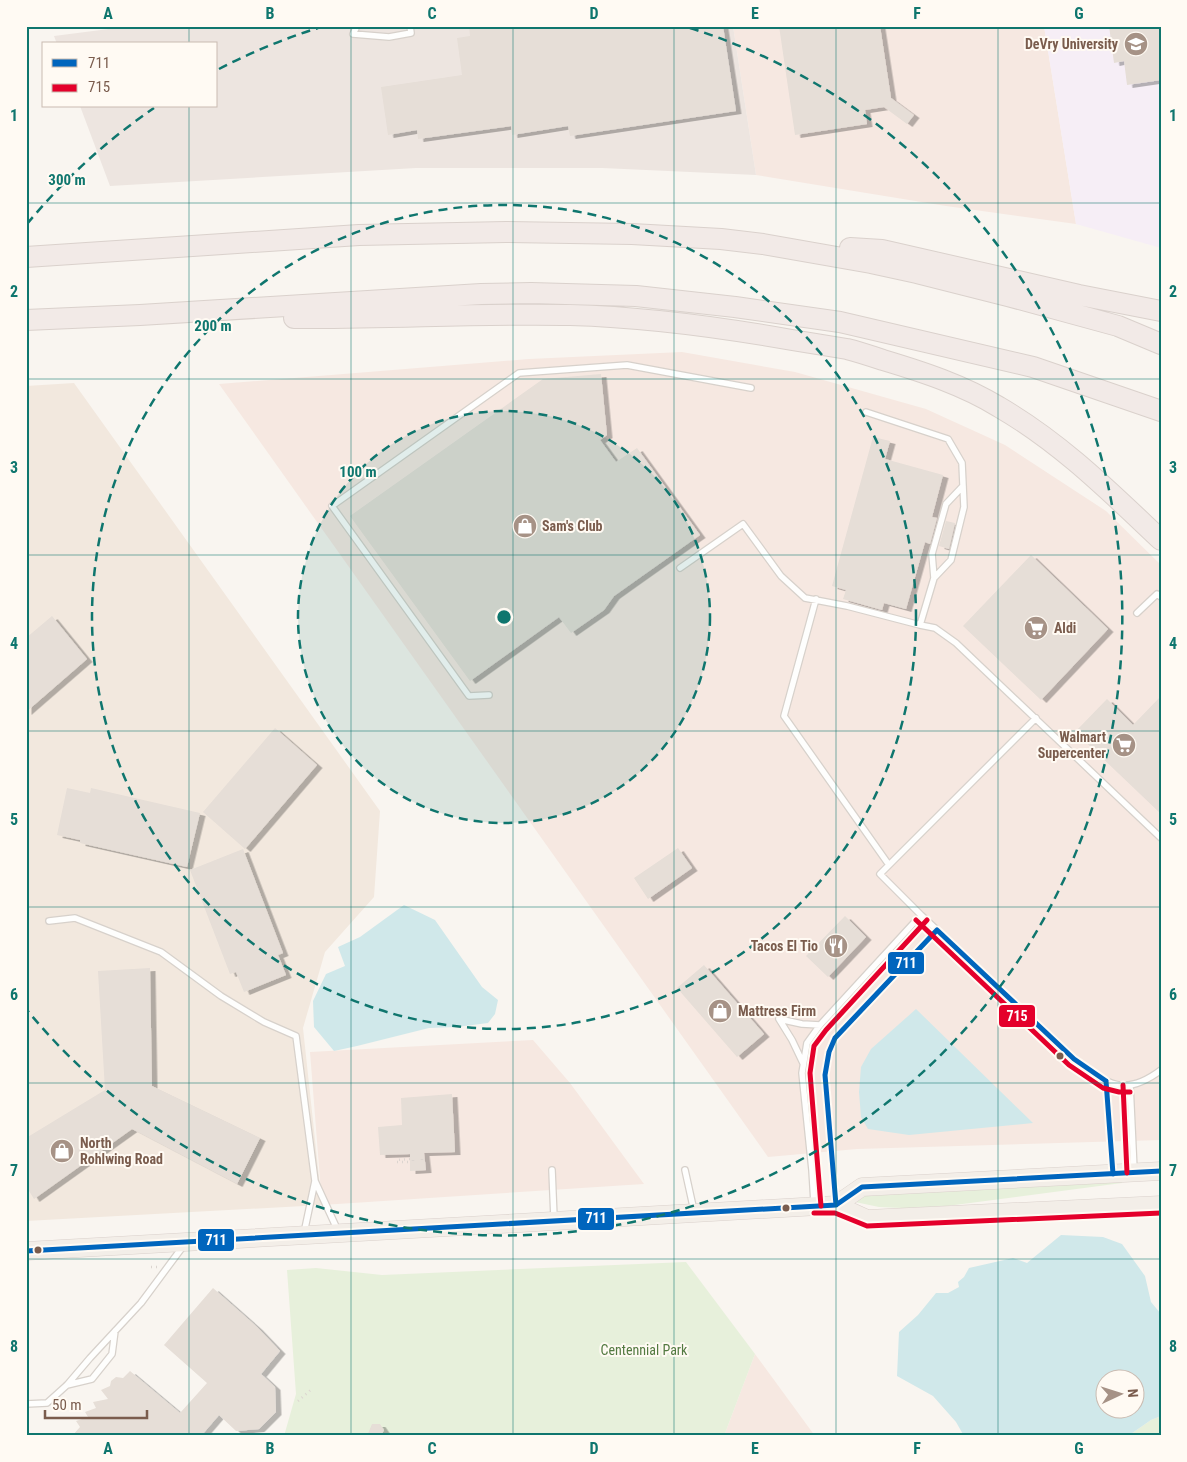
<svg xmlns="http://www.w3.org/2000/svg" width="1187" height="1462" viewBox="0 0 1187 1462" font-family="'Roboto Condensed',sans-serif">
<defs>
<filter id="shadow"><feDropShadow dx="5.5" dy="3" stdDeviation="0" flood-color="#0004"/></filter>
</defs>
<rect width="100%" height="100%" fill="#f9f5f0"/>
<path fill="#f2e8de" d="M 74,383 L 380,811 L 374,897 L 325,952 L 303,1028 L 322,1205 L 26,1221 L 26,386 Z"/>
<path fill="#f6e8e1" d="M 733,26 L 1044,26 L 1076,224 L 946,206 L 756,175 Z
M 682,352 L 795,372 L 926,409 L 1005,445 L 1106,511 L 1161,565 L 1161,1140 L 857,1149 L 768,1157 L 219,384 L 529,359 Z
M 533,1040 L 570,1083 L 644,1184 L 322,1205 L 310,1052 Z
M 755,1354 L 815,1436 L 724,1436 Z"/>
<path fill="#ede5e0" d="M 132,26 L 733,26 L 756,175 L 602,168 L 416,168 L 110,186 L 80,106 L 216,106 L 216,44 L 57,44 L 54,36 Z"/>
<path fill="#f6eef6" d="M 1044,26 L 1161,26 L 1161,248 L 1076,224 Z"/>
<path fill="#e7f0db" d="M 1121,1180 L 1122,1183 L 924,1209 L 879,1207 L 855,1202 L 865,1195 Z
M 686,1262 L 755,1354 L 724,1436 L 284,1436 L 296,1394 L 287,1270 L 316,1268 L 382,1275 Z
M 1161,1416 L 1161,1436 L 1128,1436 L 1151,1420 Z"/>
<path fill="#d0e8ea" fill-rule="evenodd" d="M 404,905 L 435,920 L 482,987 L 498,1000 L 495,1014 L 488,1023 L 457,1027 L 429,1028 L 357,1046 L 334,1051 L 314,1027 L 313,1001 L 326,974 L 345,966 L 338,947 L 360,937 Z
M 916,1009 L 1033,1123 L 909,1135 L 868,1129 L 861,1117 L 859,1092 L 861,1067 L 871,1049 Z
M 1061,1235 L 1103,1237 L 1122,1244 L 1145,1276 L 1151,1302 L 1161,1314 L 1161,1416 L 1151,1420 L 1128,1436 L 964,1436 L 956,1422 L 933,1396 L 897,1376 L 899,1332 L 918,1315 L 936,1293 L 948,1293 L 959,1287 L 958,1282 L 964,1277 L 969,1268 L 1013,1258 L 1027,1263 ZM 1104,1380 L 1134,1380 L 1134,1410 L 1104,1410 Z"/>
<path fill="#e6ded7" filter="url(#shadow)" d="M 469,26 L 723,26 L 736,111 L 570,136 L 568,126 L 512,135 L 511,126 L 418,139 L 417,130 L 388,135 L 381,87 L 462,75 L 457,38 L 470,36 Z
M 779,26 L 880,26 L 891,98 L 914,115 L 907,124 L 884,107 L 865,110 L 867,124 L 795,135 Z
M 1109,26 L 1161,26 L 1161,80 L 1127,85 L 1124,61 L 1114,63 Z
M 601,374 L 607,435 L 600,440 L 616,462 L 637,448 L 700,535 L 628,586 L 614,596 L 604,610 L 571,633 L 559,617 L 470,681 L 350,516 L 543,379 Z
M 873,437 L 890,441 L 885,459 L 943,475 L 932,517 L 937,518 L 930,544 L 925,542 L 906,609 L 884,603 L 882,610 L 843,599 L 846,590 L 832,586 Z
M 946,521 L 955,523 L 949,549 L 939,546 Z
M 1031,555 L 1108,629 L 1041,700 L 963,626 Z
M 52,616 L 87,659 L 26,712 L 26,638 Z
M 1161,696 L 1161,814 L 1075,732 L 1107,699 L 1133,725 Z
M 275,728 L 317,765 L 245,849 L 203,812 Z
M 67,788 L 90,793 L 91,788 L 200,813 L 187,867 L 80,843 L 80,840 L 57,835 Z
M 678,848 L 692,868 L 648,899 L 634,878 Z
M 243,849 L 283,953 L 278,955 L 286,975 L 244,992 L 236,972 L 230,974 L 190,870 Z
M 845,916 L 866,937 L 828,977 L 806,956 Z
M 704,965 L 764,1034 L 737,1057 L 677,988 Z
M 150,968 L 152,1086 L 260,1138 L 237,1184 L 132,1129 L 34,1199 L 26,1186 L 26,1138 L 105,1090 L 98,971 Z
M 452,1094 L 455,1152 L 424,1153 L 426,1170 L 410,1171 L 410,1154 L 380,1155 L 378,1127 L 402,1125 L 401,1098 Z
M 213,1288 L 257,1327 L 280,1351 L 261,1374 L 275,1387 L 276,1412 L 259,1429 L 236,1431 L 219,1415 L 201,1436 L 72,1436 L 80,1427 L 76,1421 L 88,1417 L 85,1412 L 96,1408 L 93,1402 L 108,1399 L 101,1390 L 110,1386 L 111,1381 L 116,1377 L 123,1378 L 130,1371 L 180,1413 L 207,1383 L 164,1345 Z
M 372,1424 L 380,1424 L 384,1430 L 381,1436 L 367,1436 Z"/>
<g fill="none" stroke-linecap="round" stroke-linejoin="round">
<g stroke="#d7d1cb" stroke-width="8">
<path id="service" d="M 357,26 L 353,34 L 389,37 L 411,33 L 410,26
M 680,568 L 743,524 L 781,576 L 805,598 L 847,606 L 920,625 L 934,578 L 951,560 L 964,507 L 962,463 L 948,439 L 866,412
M 934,578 L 932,554 L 946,504 L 963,486
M 816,599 L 784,716 L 889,865
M 1137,613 L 1157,594 L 1161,597
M 920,625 L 935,628 L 956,643 L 1161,838
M 489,695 L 469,696 L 332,506 L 519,373 L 627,365 L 751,388
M 1036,718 L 880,874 L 921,915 L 1074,1059 C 1107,1084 1124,1098 1161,1070
M 49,921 L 75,918 L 161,952 L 221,996 L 264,1022 L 296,1036 L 315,1181
M 803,1063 L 792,1040 L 779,1019 L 802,1024 L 820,1025
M 1106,1081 L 1113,1171
M 1130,1085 L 1134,1170
M 552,1170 L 554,1218
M 685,1170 L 694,1211
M 836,1200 L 825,1075 L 829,1052 L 835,1038 L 937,930
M 814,1203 L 812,1170 L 802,1073 L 807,1043 L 820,1025 L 921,915
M 304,1233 L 315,1181 L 338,1231
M 67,1385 L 92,1379 L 112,1354 L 115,1331
M 26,1404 L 47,1403 L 67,1385 L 90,1358 L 141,1303 L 184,1245"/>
</g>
<g stroke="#dad1cc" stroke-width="19">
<path id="primary" d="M 836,1205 L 862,1187 L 1161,1171
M 26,1251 L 836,1205 L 867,1219 L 1161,1205"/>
</g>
<g stroke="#dad1cc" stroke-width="22">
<path id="motorway" d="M 850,248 L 882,250 L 1079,295 L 1161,311
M 26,257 L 359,235 L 506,232 L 632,234 L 721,239 L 763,244 L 871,263 L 917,273 L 1008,296 L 1118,326 L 1161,344
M 294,318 C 386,319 478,313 570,315 C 644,317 719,327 792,340 C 810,343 829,346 847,349 C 859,352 871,356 883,360 C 923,372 963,385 999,407 C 1061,443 1109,491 1161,540
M 26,320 L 140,315 L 481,294 L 531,293 L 636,296 L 735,307 L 840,322 L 1033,367 L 1161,411"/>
</g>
<path stroke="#dcd5d0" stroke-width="2.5" stroke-dasharray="1 4" stroke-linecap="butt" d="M 422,1159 L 422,1163
M 413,1160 L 413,1164
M 408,1162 L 397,1162 L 397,1160 L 410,1159
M 151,1267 L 157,1267
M 298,1401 L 313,1388"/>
<use href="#service" stroke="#fefefd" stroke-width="5.5"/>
<use href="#primary" stroke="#f3eee8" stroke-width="18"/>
<use href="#motorway" stroke="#f2eae7" stroke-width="20"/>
<g stroke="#fffaf3" stroke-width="9">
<path id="bus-1" d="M 1106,1081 L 1113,1174
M 836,1205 L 825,1075 L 829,1052 L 835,1038 L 937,930 L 1074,1059 L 1106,1081
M 26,1251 L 836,1205 L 862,1187 L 1161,1171"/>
</g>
<g stroke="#fffaf3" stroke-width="9">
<path id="bus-2" d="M 916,920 L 1069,1065 L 1103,1088 L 1119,1092 L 1130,1092
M 1123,1085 L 1127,1173
M 821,1206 L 810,1073 L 814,1046 L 826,1030 L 927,920
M 814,1213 L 835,1213 L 867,1226 L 1161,1213"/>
</g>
<use href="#bus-1" stroke="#0065bd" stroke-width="5"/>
<use href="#bus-2" stroke="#e4002b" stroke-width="5"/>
</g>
<path fill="none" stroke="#0f766e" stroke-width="1" stroke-opacity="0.55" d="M 189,26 L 189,44M 351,26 L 351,1436M 513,26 L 513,1436M 674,26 L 674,1436M 836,26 L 836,1436M 998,26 L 998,1436M 189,106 L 189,1436M 26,203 L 1161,203M 26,379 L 1161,379M 26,555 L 1161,555M 26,731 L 1161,731M 26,907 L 1161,907M 26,1083 L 1161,1083M 26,1259 L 1161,1259"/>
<circle cx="504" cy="617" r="206" fill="#0f766e" fill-opacity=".12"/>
<g fill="none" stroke="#0f766e" stroke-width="2.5" stroke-dasharray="9 6">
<circle cx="504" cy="617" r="206"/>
<circle cx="504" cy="617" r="412"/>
<path d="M27 224A618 618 0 0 1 154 108M219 69A618 618 0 0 1 318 28M690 28A618 618 0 1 1 27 1010"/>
</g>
<defs>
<g id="university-disc" transform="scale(1.25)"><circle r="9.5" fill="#a69286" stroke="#fffaf3"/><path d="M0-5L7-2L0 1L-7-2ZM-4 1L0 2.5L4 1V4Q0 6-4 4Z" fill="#fff"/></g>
<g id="shop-disc" transform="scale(1.25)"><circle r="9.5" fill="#a69286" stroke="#fffaf3"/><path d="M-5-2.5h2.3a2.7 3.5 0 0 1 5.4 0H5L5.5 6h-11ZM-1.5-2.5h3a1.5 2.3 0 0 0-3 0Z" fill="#fff"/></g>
<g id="supermarket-disc" transform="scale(1.25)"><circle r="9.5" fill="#a69286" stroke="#fffaf3"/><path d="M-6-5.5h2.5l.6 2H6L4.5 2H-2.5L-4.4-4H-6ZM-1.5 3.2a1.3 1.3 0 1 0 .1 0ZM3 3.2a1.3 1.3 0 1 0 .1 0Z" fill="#fff"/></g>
<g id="restaurant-disc" transform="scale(1.25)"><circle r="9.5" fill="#a69286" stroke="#fffaf3"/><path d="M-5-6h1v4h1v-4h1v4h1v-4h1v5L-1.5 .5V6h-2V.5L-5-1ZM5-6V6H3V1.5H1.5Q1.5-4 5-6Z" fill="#fff"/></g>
</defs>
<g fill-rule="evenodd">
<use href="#university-disc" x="1136" y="44"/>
<use href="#shop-disc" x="525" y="526"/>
<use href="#supermarket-disc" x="1036" y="628"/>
<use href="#supermarket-disc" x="1124" y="745"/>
<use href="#restaurant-disc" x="836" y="946"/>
<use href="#shop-disc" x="720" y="1011"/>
<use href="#shop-disc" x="62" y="1151"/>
</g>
<g fill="#7a5c4d" stroke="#fffaf3" stroke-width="2">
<circle cx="1060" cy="1056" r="4.5"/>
<circle cx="786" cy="1208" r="4.5"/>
<circle cx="38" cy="1250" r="4.5"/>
</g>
<g text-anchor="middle" stroke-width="4" stroke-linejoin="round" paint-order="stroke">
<g font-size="14" font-weight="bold" fill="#7a5c4d" stroke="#fffaf3" text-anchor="start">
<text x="1118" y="49" text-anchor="end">DeVry University</text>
<text x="542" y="531">Sam's Club</text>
<text x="1054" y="633">Aldi</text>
<text x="1106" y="742" text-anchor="end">Walmart<tspan x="1106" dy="16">Supercenter</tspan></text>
<text x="818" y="951" text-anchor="end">Tacos El Tio</text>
<text x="738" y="1016">Mattress Firm</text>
<text x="80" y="1148">North<tspan x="80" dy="16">Rohlwing Road</tspan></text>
</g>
<g font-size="14" fill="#537a41" stroke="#fffaf3">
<text x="644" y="1355">Centennial Park</text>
</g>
</g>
<circle cx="504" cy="617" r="8" fill="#0f766e" stroke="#fffaf3" stroke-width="2.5"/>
<g font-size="15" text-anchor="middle" font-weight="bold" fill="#0f766e" stroke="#fffaf3" stroke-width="4" stroke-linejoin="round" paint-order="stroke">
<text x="67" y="185">300 m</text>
<text x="213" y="331">200 m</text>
<text x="358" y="477">100 m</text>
</g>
<g stroke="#fffaf3" stroke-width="2">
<rect x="887" y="951" width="38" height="24" rx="5" fill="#0065bd"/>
<rect x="998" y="1004" width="38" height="24" rx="5" fill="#e4002b"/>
<rect x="577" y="1207" width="38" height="24" rx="5" fill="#0065bd"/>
<rect x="197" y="1228" width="38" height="24" rx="5" fill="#0065bd"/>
</g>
<g font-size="14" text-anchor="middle" font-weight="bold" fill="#fff">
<text x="906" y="968">711</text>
<text x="1017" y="1021">715</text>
<text x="596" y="1223">711</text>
<text x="216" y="1245">711</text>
</g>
<rect width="1187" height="1462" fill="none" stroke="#fffaf3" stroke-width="55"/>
<rect x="42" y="42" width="175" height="65" fill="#fffaf3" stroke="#cabbb1"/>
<rect x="52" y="59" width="25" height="8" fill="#0065bd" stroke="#cabbb1"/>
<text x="88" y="68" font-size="15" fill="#7a5c4d">711</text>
<rect x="52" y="84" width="25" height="8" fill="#e4002b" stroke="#cabbb1"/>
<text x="88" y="92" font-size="15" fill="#7a5c4d">715</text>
<g transform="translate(1120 1394) rotate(86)"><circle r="24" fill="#fffaf3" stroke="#cabbb1"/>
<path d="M0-4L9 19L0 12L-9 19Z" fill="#a69286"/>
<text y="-8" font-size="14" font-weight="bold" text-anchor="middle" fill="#7a5c4d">N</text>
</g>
<path d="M45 1410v8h102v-8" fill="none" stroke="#7a5c4d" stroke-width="2.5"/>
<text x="52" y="1410" font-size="15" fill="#7a5c4d" stroke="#fffaf3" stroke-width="4" paint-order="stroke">50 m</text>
<rect x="28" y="28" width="1132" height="1406" fill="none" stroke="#0f766e" stroke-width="2"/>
<g font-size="16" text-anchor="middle" font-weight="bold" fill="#0f766e">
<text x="108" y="19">A</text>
<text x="270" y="19">B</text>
<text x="432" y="19">C</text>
<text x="594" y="19">D</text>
<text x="755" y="19">E</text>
<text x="917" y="19">F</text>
<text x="1079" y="19">G</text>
<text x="14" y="121">1</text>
<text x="1173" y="121">1</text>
<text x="14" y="297">2</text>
<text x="1173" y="297">2</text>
<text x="14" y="473">3</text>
<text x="1173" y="473">3</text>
<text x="14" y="649">4</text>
<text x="1173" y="649">4</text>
<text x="14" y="825">5</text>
<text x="1173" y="825">5</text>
<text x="14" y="1000">6</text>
<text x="1173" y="1000">6</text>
<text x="14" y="1176">7</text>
<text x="1173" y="1176">7</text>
<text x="14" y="1352">8</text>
<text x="1173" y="1352">8</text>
<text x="108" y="1454">A</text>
<text x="270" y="1454">B</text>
<text x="432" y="1454">C</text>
<text x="594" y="1454">D</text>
<text x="755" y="1454">E</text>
<text x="917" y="1454">F</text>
<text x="1079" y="1454">G</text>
</g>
</svg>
